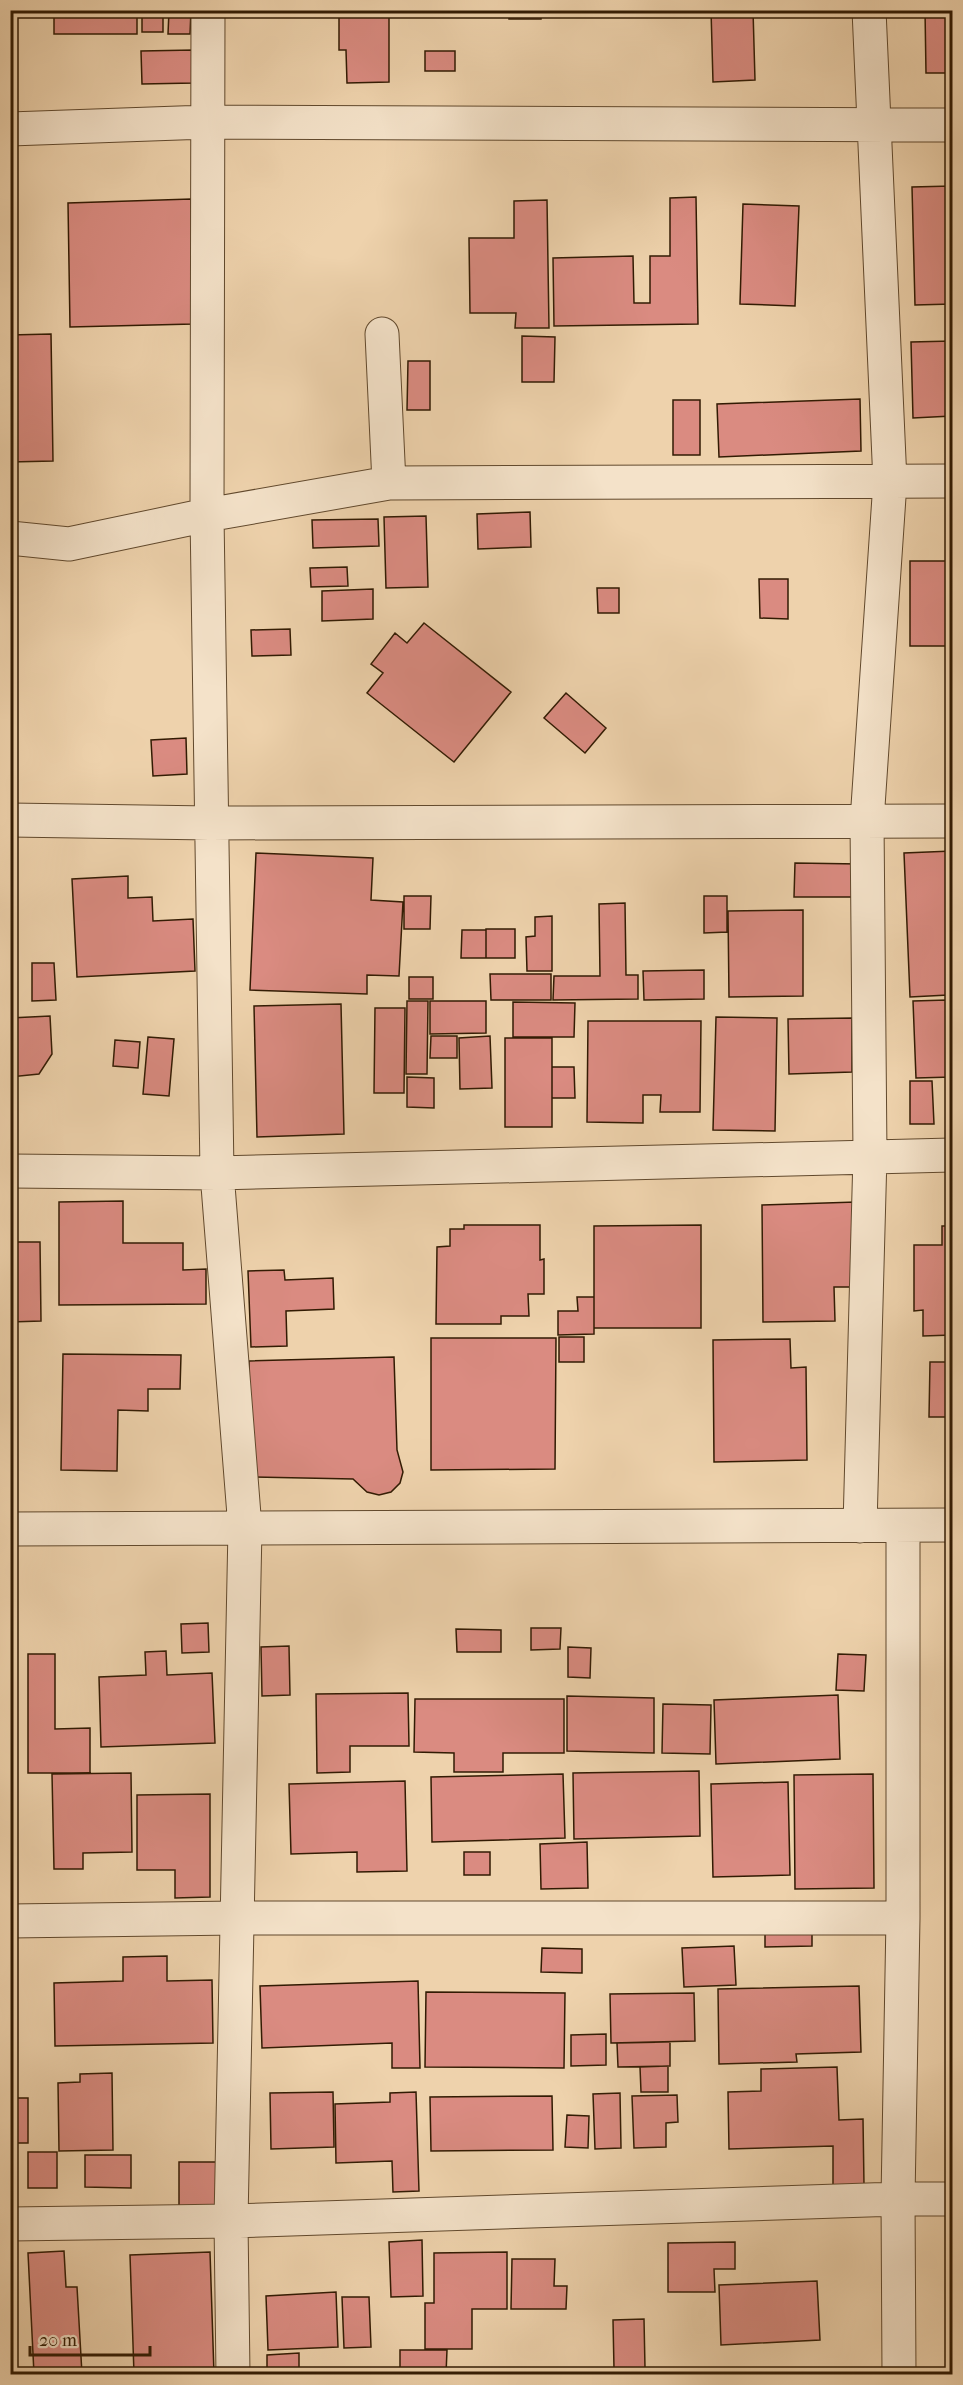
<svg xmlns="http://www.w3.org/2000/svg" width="963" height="2385" viewBox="0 0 963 2385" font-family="'IM FELL French Canon',serif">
<rect width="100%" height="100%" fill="#eed2ac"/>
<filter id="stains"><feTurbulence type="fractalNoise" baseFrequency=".00333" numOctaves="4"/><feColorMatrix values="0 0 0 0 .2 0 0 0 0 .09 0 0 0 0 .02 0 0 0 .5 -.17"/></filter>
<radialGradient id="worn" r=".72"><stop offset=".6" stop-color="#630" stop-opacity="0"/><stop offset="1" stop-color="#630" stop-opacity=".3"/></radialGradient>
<path fill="#da8b81" stroke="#321b03" stroke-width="1.5" d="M 54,10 L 137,10 L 137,34 L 54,34 Z
M 142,10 L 163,10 L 163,32 L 142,32 Z
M 191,10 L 190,34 L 168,34 L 169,11 Z
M 339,10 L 389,10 L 389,82 L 347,83 L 346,50 L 339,50 Z
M 509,10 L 541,10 L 541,19 L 509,19 Z
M 711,10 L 753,10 L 755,80 L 713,82 Z
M 772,10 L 845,10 L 845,15 L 772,17 Z
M 925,10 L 952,10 L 952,73 L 926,73 Z
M 194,50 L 194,83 L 142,84 L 141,51 Z
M 425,51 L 455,51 L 455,71 L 425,71 Z
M 952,186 L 952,304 L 915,305 L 912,187 Z
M 696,197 L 698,324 L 554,326 L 553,258 L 633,256 L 634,303 L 650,303 L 650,256 L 670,256 L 670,198 Z
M 191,199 L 193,324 L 70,327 L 68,203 Z
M 547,200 L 549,328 L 515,328 L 516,313 L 470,313 L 469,238 L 514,238 L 514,201 Z
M 743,204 L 799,206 L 795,306 L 740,304 Z
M 51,334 L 53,461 L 10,462 L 10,335 Z
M 522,336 L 555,337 L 554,382 L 522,382 Z
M 952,341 L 952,416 L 913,418 L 911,342 Z
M 408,361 L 430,361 L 430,410 L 407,410 Z
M 860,399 L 861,451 L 719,457 L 717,404 Z
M 673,400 L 700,400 L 700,455 L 673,455 Z
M 530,512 L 531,547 L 478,549 L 477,514 Z
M 426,516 L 428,587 L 386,588 L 384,517 Z
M 378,519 L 379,546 L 313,548 L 312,520 Z
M 910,561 L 952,561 L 952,646 L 910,646 Z
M 347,567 L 348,586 L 311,587 L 310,568 Z
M 759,579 L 788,579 L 788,619 L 760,618 Z
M 597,588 L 619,588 L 619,613 L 598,613 Z
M 373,589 L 373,619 L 322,621 L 322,591 Z
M 424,623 L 511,692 L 454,762 L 367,693 L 383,673 L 371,664 L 395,633 L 407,643 Z
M 290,629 L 291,655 L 252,656 L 251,630 Z
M 566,693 L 606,728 L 585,753 L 544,718 Z
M 186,738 L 187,774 L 153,776 L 151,740 Z
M 952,851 L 952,977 L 947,977 L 948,995 L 910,997 L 904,853 Z
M 256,853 L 373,858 L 371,900 L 403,902 L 399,976 L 367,975 L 367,994 L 250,990 Z
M 795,863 L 859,864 L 858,897 L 794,897 Z
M 128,876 L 128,898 L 152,897 L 153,921 L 193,919 L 195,971 L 77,977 L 72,879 Z
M 404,896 L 431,896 L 430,929 L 404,929 Z
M 704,896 L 727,896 L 727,932 L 704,933 Z
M 625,903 L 626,975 L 638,975 L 638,999 L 553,1000 L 554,976 L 600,976 L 599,904 Z
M 803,910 L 803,996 L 729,997 L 728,911 Z
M 552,916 L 552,971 L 527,971 L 526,937 L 535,936 L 535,917 Z
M 486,929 L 515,929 L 515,958 L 486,958 Z
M 462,930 L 486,930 L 486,958 L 461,958 Z
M 32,963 L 54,963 L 56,1000 L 32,1001 Z
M 704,970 L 704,999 L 644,1000 L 643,971 Z
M 490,974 L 551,974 L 551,1000 L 491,1000 Z
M 409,977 L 433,977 L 433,999 L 409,999 Z
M 947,1000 L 948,1025 L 952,1025 L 952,1077 L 916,1078 L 913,1001 Z
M 407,1001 L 428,1001 L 427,1074 L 406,1074 Z
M 430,1001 L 486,1001 L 486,1033 L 430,1034 Z
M 513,1002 L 575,1003 L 574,1037 L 513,1037 Z
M 341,1004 L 344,1134 L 257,1137 L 254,1006 Z
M 375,1008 L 405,1008 L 404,1093 L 374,1093 Z
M 50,1016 L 52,1054 L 39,1074 L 10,1077 L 10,1018 Z
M 716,1017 L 777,1018 L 775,1131 L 713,1130 Z
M 852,1018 L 852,1072 L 789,1074 L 788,1019 Z
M 588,1021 L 701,1021 L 700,1112 L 660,1112 L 661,1095 L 643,1095 L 643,1123 L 587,1122 Z
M 431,1036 L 457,1036 L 457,1058 L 430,1058 Z
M 490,1036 L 492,1088 L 460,1089 L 459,1038 Z
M 148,1037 L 174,1039 L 169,1096 L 143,1094 Z
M 505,1038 L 552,1038 L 552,1127 L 505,1127 Z
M 115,1040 L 140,1042 L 138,1068 L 113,1066 Z
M 552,1067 L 574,1067 L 575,1098 L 552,1098 Z
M 407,1077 L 434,1078 L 434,1108 L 407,1107 Z
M 910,1081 L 932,1081 L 934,1124 L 910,1124 Z
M 123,1201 L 123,1243 L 183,1243 L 183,1270 L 206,1269 L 206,1304 L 59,1305 L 59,1202 Z
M 856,1202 L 857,1287 L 834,1287 L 835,1321 L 763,1322 L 762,1205 Z
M 464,1225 L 540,1225 L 540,1260 L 544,1259 L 544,1294 L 528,1294 L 529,1316 L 501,1316 L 501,1324 L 436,1324 L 437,1247 L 450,1246 L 450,1229 L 464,1229 Z
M 701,1225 L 701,1328 L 594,1328 L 594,1226 Z
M 942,1226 L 952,1226 L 952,1335 L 923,1336 L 923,1310 L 914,1311 L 914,1245 L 942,1245 Z
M 10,1242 L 40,1242 L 41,1321 L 10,1322 Z
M 284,1270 L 285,1280 L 333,1278 L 334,1309 L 286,1311 L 287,1346 L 251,1347 L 248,1271 Z
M 577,1297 L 594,1297 L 594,1334 L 558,1335 L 558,1311 L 578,1311 Z
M 559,1337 L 584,1337 L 584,1362 L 559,1362 Z
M 431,1338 L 556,1338 L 555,1469 L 431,1470 Z
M 790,1339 L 791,1368 L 806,1367 L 807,1460 L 714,1462 L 713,1340 Z
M 63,1354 L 181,1355 L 180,1389 L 148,1389 L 148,1411 L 118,1410 L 117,1471 L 61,1470 Z
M 394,1357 L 397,1450 L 403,1472 L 400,1483 L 391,1492 L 379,1495 L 367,1492 L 353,1479 L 251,1477 L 249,1361 Z
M 930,1362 L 952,1362 L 952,1417 L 929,1417 Z
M 208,1623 L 209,1652 L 182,1653 L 181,1624 Z
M 531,1628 L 561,1628 L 560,1649 L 531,1650 Z
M 456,1629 L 501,1630 L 501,1652 L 457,1652 Z
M 289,1646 L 290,1695 L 262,1696 L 261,1647 Z
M 568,1647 L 591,1648 L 590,1678 L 568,1677 Z
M 166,1651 L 167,1675 L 212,1673 L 215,1743 L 101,1747 L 99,1677 L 146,1675 L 145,1652 Z
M 28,1654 L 55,1654 L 55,1729 L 90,1728 L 90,1773 L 28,1773 Z
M 838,1654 L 866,1655 L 864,1691 L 836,1690 Z
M 408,1693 L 409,1746 L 350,1746 L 350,1772 L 317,1773 L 316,1694 Z
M 838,1695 L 840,1759 L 716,1764 L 714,1700 Z
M 567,1696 L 654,1698 L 654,1753 L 567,1751 Z
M 415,1699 L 564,1699 L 564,1753 L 503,1753 L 503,1772 L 454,1772 L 454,1753 L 414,1752 Z
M 663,1704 L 711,1705 L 710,1754 L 662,1753 Z
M 699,1771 L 700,1836 L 574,1839 L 573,1773 Z
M 131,1773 L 132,1852 L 83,1853 L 83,1869 L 54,1869 L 52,1774 Z
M 563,1774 L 565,1838 L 432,1842 L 431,1777 Z
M 873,1774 L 874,1888 L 795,1889 L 794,1775 Z
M 405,1781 L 407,1871 L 357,1872 L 357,1852 L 291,1854 L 289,1784 Z
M 788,1782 L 790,1875 L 713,1877 L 711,1784 Z
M 210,1794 L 210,1897 L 175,1898 L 175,1870 L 137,1870 L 137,1795 Z
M 587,1842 L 588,1888 L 541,1889 L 540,1844 Z
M 464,1852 L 490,1852 L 490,1875 L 464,1875 Z
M 812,1922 L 812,1946 L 765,1947 L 765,1923 Z
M 734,1946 L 736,1985 L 684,1987 L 682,1948 Z
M 542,1948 L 582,1949 L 582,1973 L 541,1972 Z
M 167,1956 L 167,1981 L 212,1980 L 213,2043 L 55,2046 L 54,1983 L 123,1981 L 123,1957 Z
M 418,1981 L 420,2068 L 392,2068 L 392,2043 L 262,2048 L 260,1986 Z
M 859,1986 L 861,2052 L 796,2054 L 797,2062 L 719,2064 L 718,1989 Z
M 426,1992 L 565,1993 L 564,2068 L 425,2067 Z
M 694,1993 L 695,2041 L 611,2043 L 610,1994 Z
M 606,2034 L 606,2065 L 571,2066 L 571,2035 Z
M 670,2042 L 670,2066 L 618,2067 L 617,2043 Z
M 668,2066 L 668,2092 L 641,2092 L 640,2067 Z
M 837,2067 L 839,2120 L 863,2119 L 864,2185 L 833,2186 L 833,2146 L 729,2149 L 728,2092 L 761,2091 L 761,2069 Z
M 112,2073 L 113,2150 L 59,2151 L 58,2083 L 80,2082 L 80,2074 Z
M 333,2092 L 334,2147 L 271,2149 L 270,2093 Z
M 416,2092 L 419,2191 L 393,2192 L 392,2161 L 336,2163 L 335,2104 L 390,2102 L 390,2093 Z
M 620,2093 L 621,2148 L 595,2149 L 593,2094 Z
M 677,2095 L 678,2122 L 666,2123 L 666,2147 L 634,2148 L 632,2096 Z
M 552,2096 L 553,2150 L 431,2151 L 430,2097 Z
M 10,2098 L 28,2098 L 28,2143 L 10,2143 Z
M 567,2115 L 589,2116 L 588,2148 L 565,2147 Z
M 28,2152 L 57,2152 L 57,2188 L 28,2188 Z
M 85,2155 L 131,2155 L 131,2188 L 85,2187 Z
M 179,2162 L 221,2162 L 220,2206 L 179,2206 Z
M 422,2240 L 423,2296 L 391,2297 L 389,2242 Z
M 735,2242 L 735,2269 L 714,2269 L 715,2292 L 668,2292 L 668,2243 Z
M 64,2251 L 66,2287 L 77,2287 L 82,2374 L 34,2374 L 28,2253 Z
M 210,2252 L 214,2374 L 134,2374 L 130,2255 Z
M 507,2252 L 507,2309 L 472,2309 L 472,2349 L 425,2349 L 425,2303 L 434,2303 L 434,2253 Z
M 512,2259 L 555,2259 L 554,2286 L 567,2286 L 566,2309 L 511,2309 Z
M 817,2281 L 820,2340 L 721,2345 L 719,2285 Z
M 336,2292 L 338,2347 L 268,2350 L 266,2296 Z
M 342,2297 L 369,2297 L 371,2347 L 344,2348 Z
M 644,2319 L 645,2368 L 614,2369 L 613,2320 Z
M 400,2350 L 447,2350 L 446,2374 L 400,2374 Z
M 299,2353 L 299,2371 L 267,2372 L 267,2355 Z
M 565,2370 L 565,2374 L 541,2374 L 541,2371 Z"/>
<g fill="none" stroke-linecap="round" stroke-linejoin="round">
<g stroke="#61492d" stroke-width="35">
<path id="minor" d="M 208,10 L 207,515 L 217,1173 L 245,1528 L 231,2221 L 233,2374
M 10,129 L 207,122 L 952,125
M 382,334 L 389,483
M 10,538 L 69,544 L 207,515 L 389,483 L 952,481
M 10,820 L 210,823 L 952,821
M 10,1171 L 217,1173 L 952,1155
M 860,1526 L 870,1155 L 867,821 L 890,482 L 869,10
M 10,1529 L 952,1525
M 10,1921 L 237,1918 L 903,1918
M 10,2224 L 231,2221 L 898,2199 L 952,2199
M 899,2374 L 898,2199 L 903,1918 L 903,1526"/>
</g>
<use href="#minor" stroke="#f4e2c9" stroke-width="33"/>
</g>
<rect width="963" height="2385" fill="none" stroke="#eed2ac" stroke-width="36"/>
<rect x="12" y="12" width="939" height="2361" fill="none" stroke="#321b03" stroke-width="3"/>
<rect x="18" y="18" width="927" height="2349" fill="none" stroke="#321b03" stroke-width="1.5"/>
<path d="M30 2346v9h120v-9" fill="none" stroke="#321b03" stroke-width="3"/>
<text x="39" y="2346" font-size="18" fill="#321b03" stroke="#f4e2c9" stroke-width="4.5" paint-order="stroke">20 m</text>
<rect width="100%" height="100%" filter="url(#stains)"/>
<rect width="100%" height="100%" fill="url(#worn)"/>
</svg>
